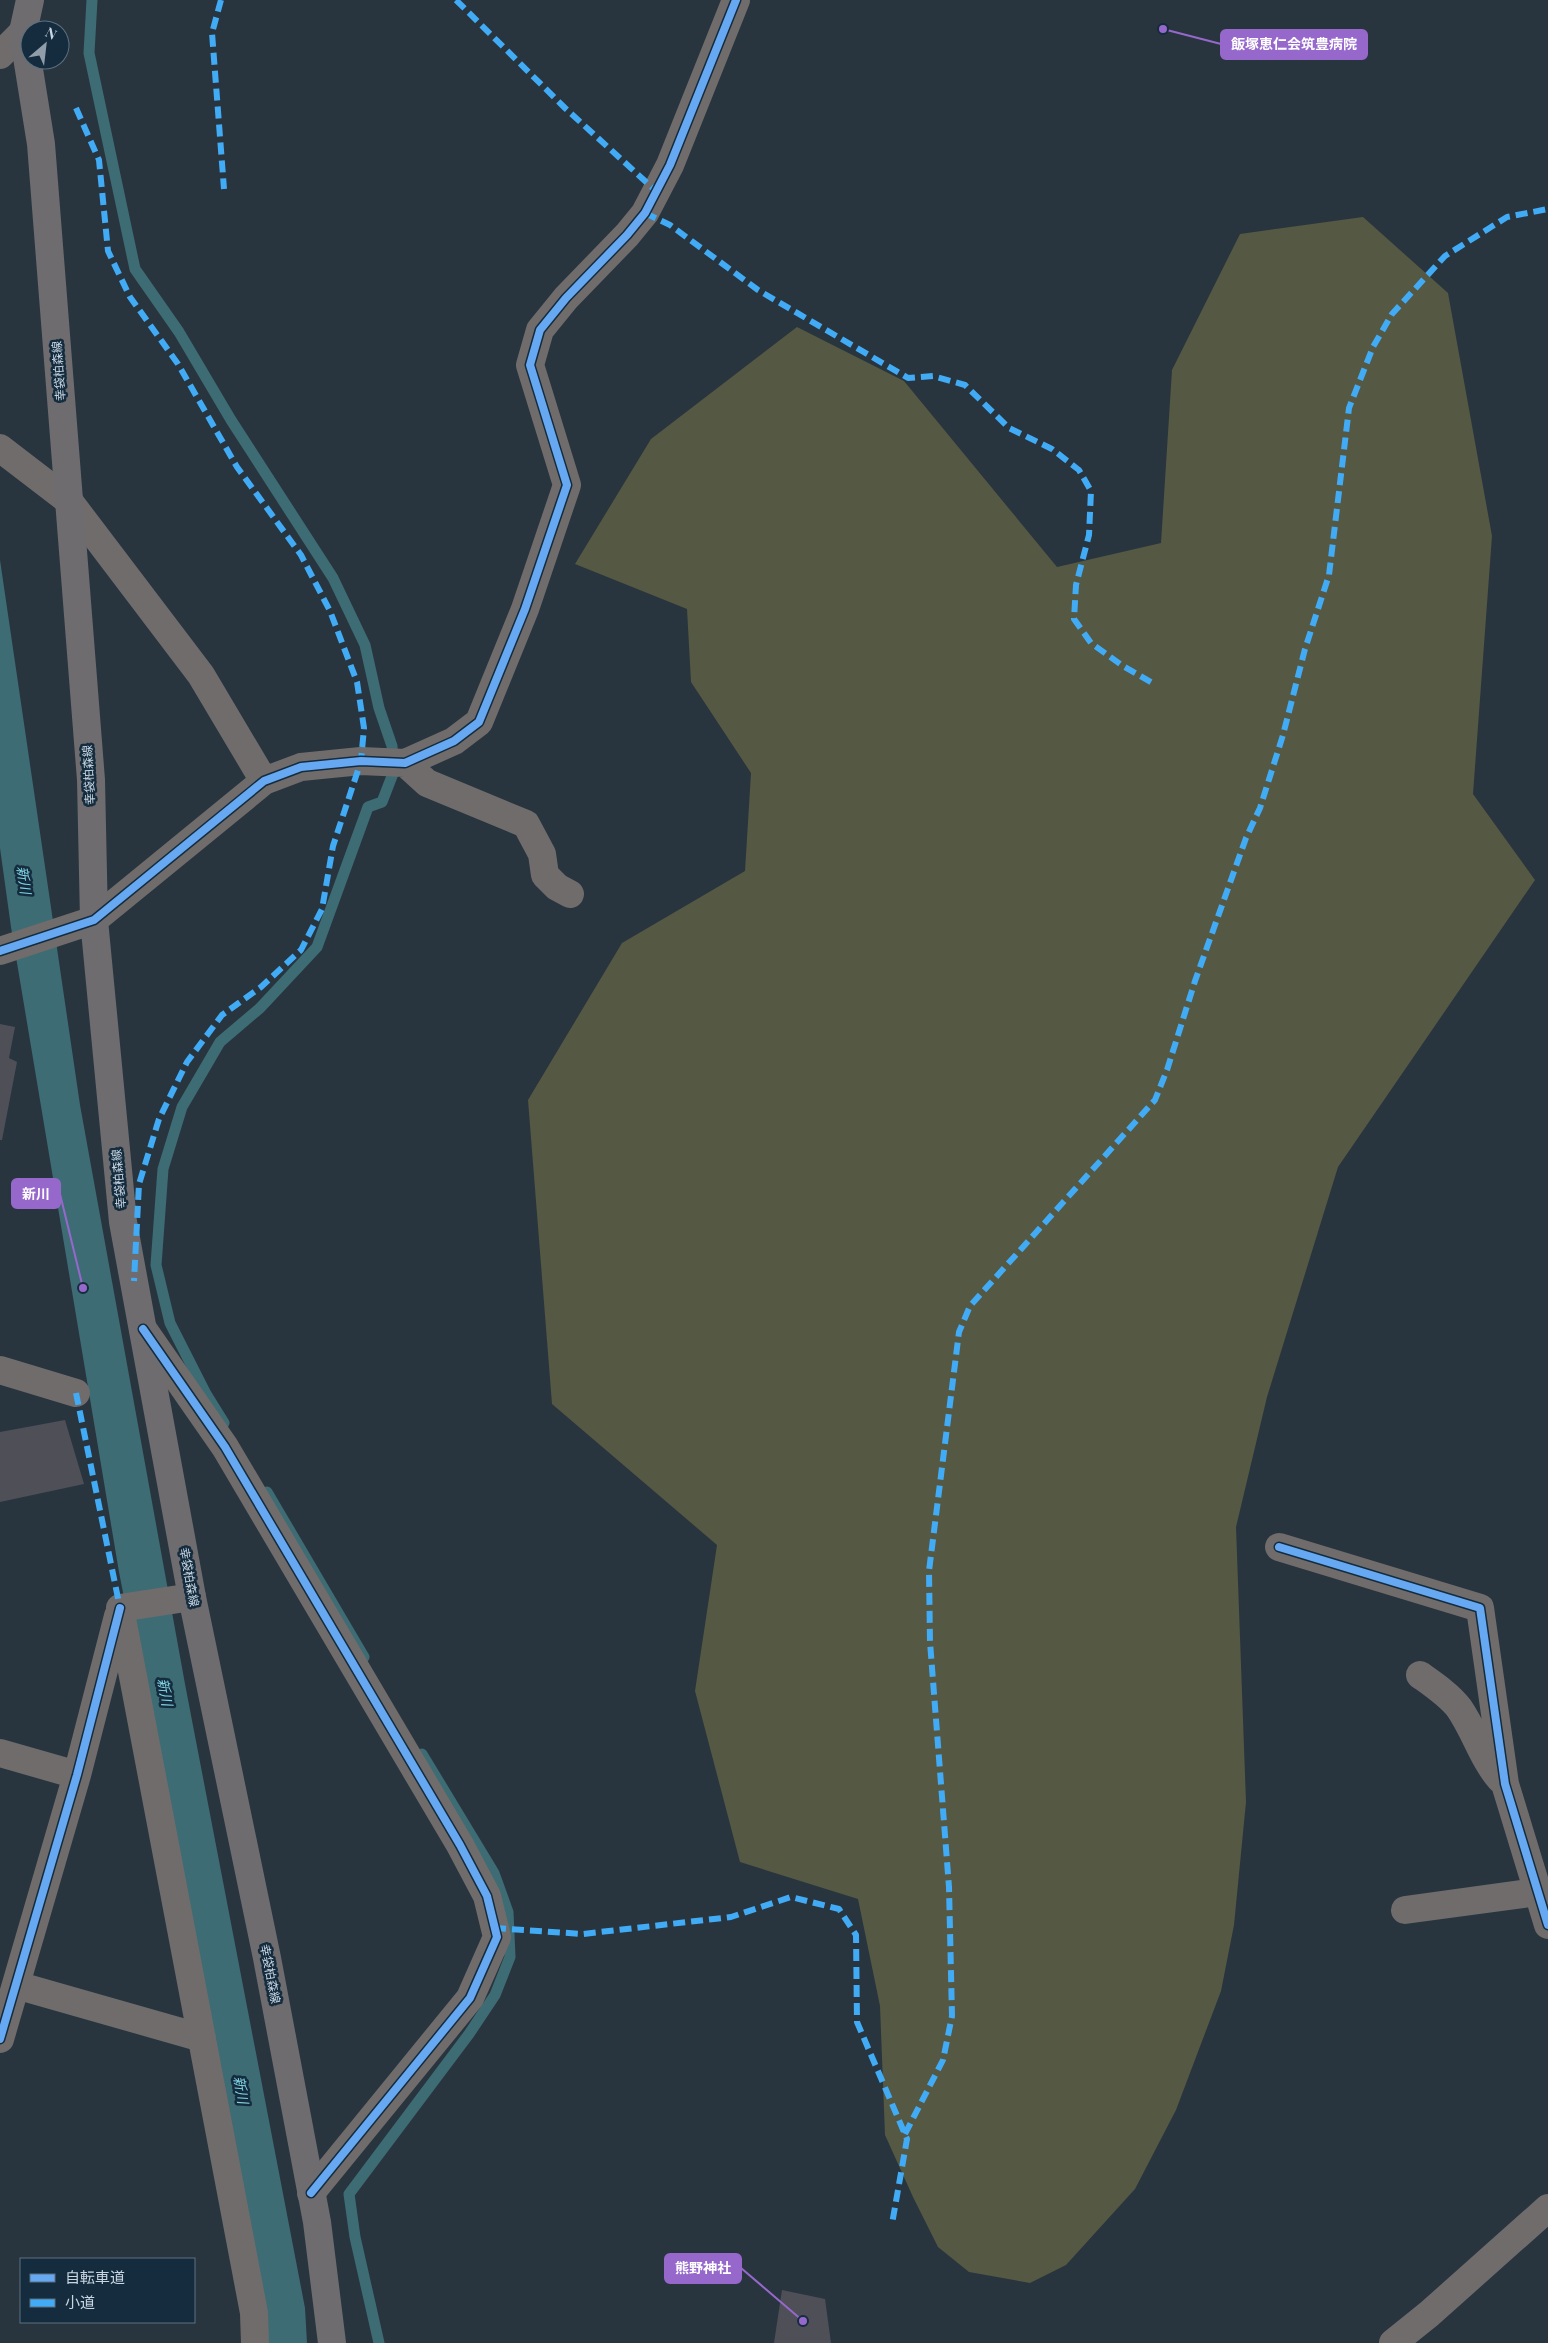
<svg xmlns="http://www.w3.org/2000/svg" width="1548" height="2343" viewBox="0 0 1548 2343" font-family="'Playfair Display','Noto Sans JP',serif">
<rect width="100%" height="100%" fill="#28353f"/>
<path fill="#555842" d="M 1363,217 L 1448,293 L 1492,536 L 1473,794 L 1535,880 L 1338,1167 L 1267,1397 L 1236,1527 L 1246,1802 L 1234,1925 L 1221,1991 L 1176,2110 L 1135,2189 L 1066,2265 L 1030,2283 L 969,2272 L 938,2247 L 913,2197 L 885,2135 L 880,2006 L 858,1899 L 740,1862 L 695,1691 L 717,1545 L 552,1404 L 528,1100 L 622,943 L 745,871 L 751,773 L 691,682 L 687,609 L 575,564 L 651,439 L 797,327 L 904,381 L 1057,567 L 1161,543 L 1172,370 L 1240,234 Z"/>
<path fill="#3e6c74" d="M 0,560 L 80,1105 L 185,1684 L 305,2308 L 307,2343 L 266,2343 L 262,2299 L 119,1572 L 11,927 L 0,848 Z"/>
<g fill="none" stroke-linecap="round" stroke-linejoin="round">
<path stroke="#3e6c74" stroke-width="11" d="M 92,0 L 89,53 L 135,269 L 179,332 L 231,420 L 333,578 L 365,645 L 379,708 L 392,746 L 394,771 L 382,802 L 368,807 L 317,947 L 260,1008 L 220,1042 L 182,1107 L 163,1169 L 156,1265 L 170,1323 L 206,1394 L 224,1423
M 267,1492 L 364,1657
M 379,2343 L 355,2237 L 349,2194 L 469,2034 L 495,1995 L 510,1957 L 508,1912 L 494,1873 L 422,1754"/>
</g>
<path fill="#4f4f58" d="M 0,1024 L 15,1027 L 9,1058 L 17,1062 L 2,1140 L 0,1140 Z
M 65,1420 L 84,1484 L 0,1502 L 0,1432 Z
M 782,2290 L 825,2299 L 831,2343 L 774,2343 Z"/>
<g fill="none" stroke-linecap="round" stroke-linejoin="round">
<path stroke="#706c6c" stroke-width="28" d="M 0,55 L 23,32
M 0,448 L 69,501 L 201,675 L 264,781
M 405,763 L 427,783 L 526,824 L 542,854 L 545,875 L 557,887 L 570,894
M 0,951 L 94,920 L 264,781 L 301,767 L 361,761 L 405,763 L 454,741 L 479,722 L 525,609 L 567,485 L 530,365 L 540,330 L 566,298 L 627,235 L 645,213 L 670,165 L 736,0
M 143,1329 L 225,1447 L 460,1845 L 487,1896 L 497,1937 L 470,1998 L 311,2193
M 0,1370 L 76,1393
M 1279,1547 L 1480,1608 L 1505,1784 L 1548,1925
M 120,1608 L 254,2313 L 255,2343
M 120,1608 L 192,1597
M 1420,1675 C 1434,1685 1449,1695 1459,1708 C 1475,1731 1482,1758 1500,1779
M 0,1753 L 77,1775
M 1405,1910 L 1537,1892
M 16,1985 L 202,2038
M 0,2039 L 77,1775 L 118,1616
M 1393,2343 L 1429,2314 L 1548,2208"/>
<path stroke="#6e6c6f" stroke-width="28" d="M 30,0 L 23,32 L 41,144 L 91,780 L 94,920 L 123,1222 L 192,1597 L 267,1958 L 317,2222 L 332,2343"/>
<path stroke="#42abf6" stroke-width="6" stroke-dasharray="12 6" stroke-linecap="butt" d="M 221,0 L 212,33 L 224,189
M 456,0 L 565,108 L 656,191
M 76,108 L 99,160 L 108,251 L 130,297 L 178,364 L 237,467 L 301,555 L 330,611 L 357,682 L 364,728 L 361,761 L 333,846 L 322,909 L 301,950 L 261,987 L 222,1015 L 187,1062 L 159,1119 L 139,1184 L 134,1281
M 645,213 L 670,225 L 758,290 L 908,378 L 933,376 L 965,385 L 1009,428 L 1052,449 L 1079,470 L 1091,491 L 1089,535 L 1076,585 L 1074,619 L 1091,643 L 1123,666 L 1156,685
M 76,1393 L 120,1608
M 494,1928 L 583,1934 L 731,1917 L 791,1897 L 839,1909 L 856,1935 L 857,2022 L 907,2139 L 892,2224
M 905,2134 L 943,2060 L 952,2016 L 949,1887 L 930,1642 L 929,1571 L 959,1332 L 970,1306 L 1155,1100 L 1167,1070 L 1195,981 L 1246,838 L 1260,808 L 1283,735 L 1305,649 L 1329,575 L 1349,408 L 1373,347 L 1392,314 L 1445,256 L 1507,217 L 1548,209"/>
<g stroke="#142c3e" stroke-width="11">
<path id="cycleway" d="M 0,951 L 94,920 L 264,781 L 301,767 L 361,761 L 405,763 L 454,741 L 479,722 L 525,609 L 567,485 L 530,365 L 540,330 L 566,298 L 627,235 L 645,213 L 670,165 L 736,0
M 143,1329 L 225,1447 L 460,1845 L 487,1896 L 497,1937 L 470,1998 L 311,2193
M 1279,1547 L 1480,1608 L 1505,1784 L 1548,1925
M 0,2039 L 77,1775 L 120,1608"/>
</g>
<use href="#cycleway" stroke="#66a8f1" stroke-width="8"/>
</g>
<g text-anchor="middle" stroke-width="5" stroke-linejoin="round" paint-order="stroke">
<g font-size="12" fill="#c9d7e4" stroke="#142c3e">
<text transform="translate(59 371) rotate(-94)" y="4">幸袋柏森線</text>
<text transform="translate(89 775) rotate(-93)" y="4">幸袋柏森線</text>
<text transform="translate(119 1179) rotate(-95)" y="4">幸袋柏森線</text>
<text transform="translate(189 1577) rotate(80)" y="4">幸袋柏森線</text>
<text transform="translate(270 1974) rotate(79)" y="4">幸袋柏森線</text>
</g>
<g font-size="14" font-style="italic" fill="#81d5e4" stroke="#142c3e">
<text transform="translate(24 880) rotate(82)" y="5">新川</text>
<text transform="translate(165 1692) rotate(79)" y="5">新川</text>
<text transform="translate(241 2090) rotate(80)" y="5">新川</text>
</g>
</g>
<path fill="none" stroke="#9668cc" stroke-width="2" d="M1163 29L1221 44M83 1288L60 1194M803 2321L741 2268"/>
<g fill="#9668cc" stroke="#142c3e" stroke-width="2">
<circle cx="1163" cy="29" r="5"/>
<circle cx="83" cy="1288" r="5"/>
<circle cx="803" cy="2321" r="5"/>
</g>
<g fill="#9668cc" stroke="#9668cc" stroke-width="2">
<rect x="1221" y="30" width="146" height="29" rx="5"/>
<rect x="12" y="1179" width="48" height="29" rx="5"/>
<rect x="665" y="2254" width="76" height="29" rx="5"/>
</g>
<g font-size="14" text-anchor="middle" font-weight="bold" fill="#fff">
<text x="1294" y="49">飯塚恵仁会筑豊病院</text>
<text x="36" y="1199">新川</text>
<text x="703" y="2273">熊野神社</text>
</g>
<rect x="20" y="2258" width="175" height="65" fill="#142c3e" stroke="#5c7080"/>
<rect x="30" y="2274" width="25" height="8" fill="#66a8f1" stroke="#5c7080"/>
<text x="65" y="2283" font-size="15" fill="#c9d7e4">自転車道</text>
<rect x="30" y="2299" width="25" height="8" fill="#42abf6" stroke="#5c7080"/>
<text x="65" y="2308" font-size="15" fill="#c9d7e4">小道</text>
<g transform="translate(45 45) rotate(28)"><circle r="24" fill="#142c3e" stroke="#5c7080"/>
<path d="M0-4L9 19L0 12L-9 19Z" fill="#919eaa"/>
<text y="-8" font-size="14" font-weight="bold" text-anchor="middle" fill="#c9d7e4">N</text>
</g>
</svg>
